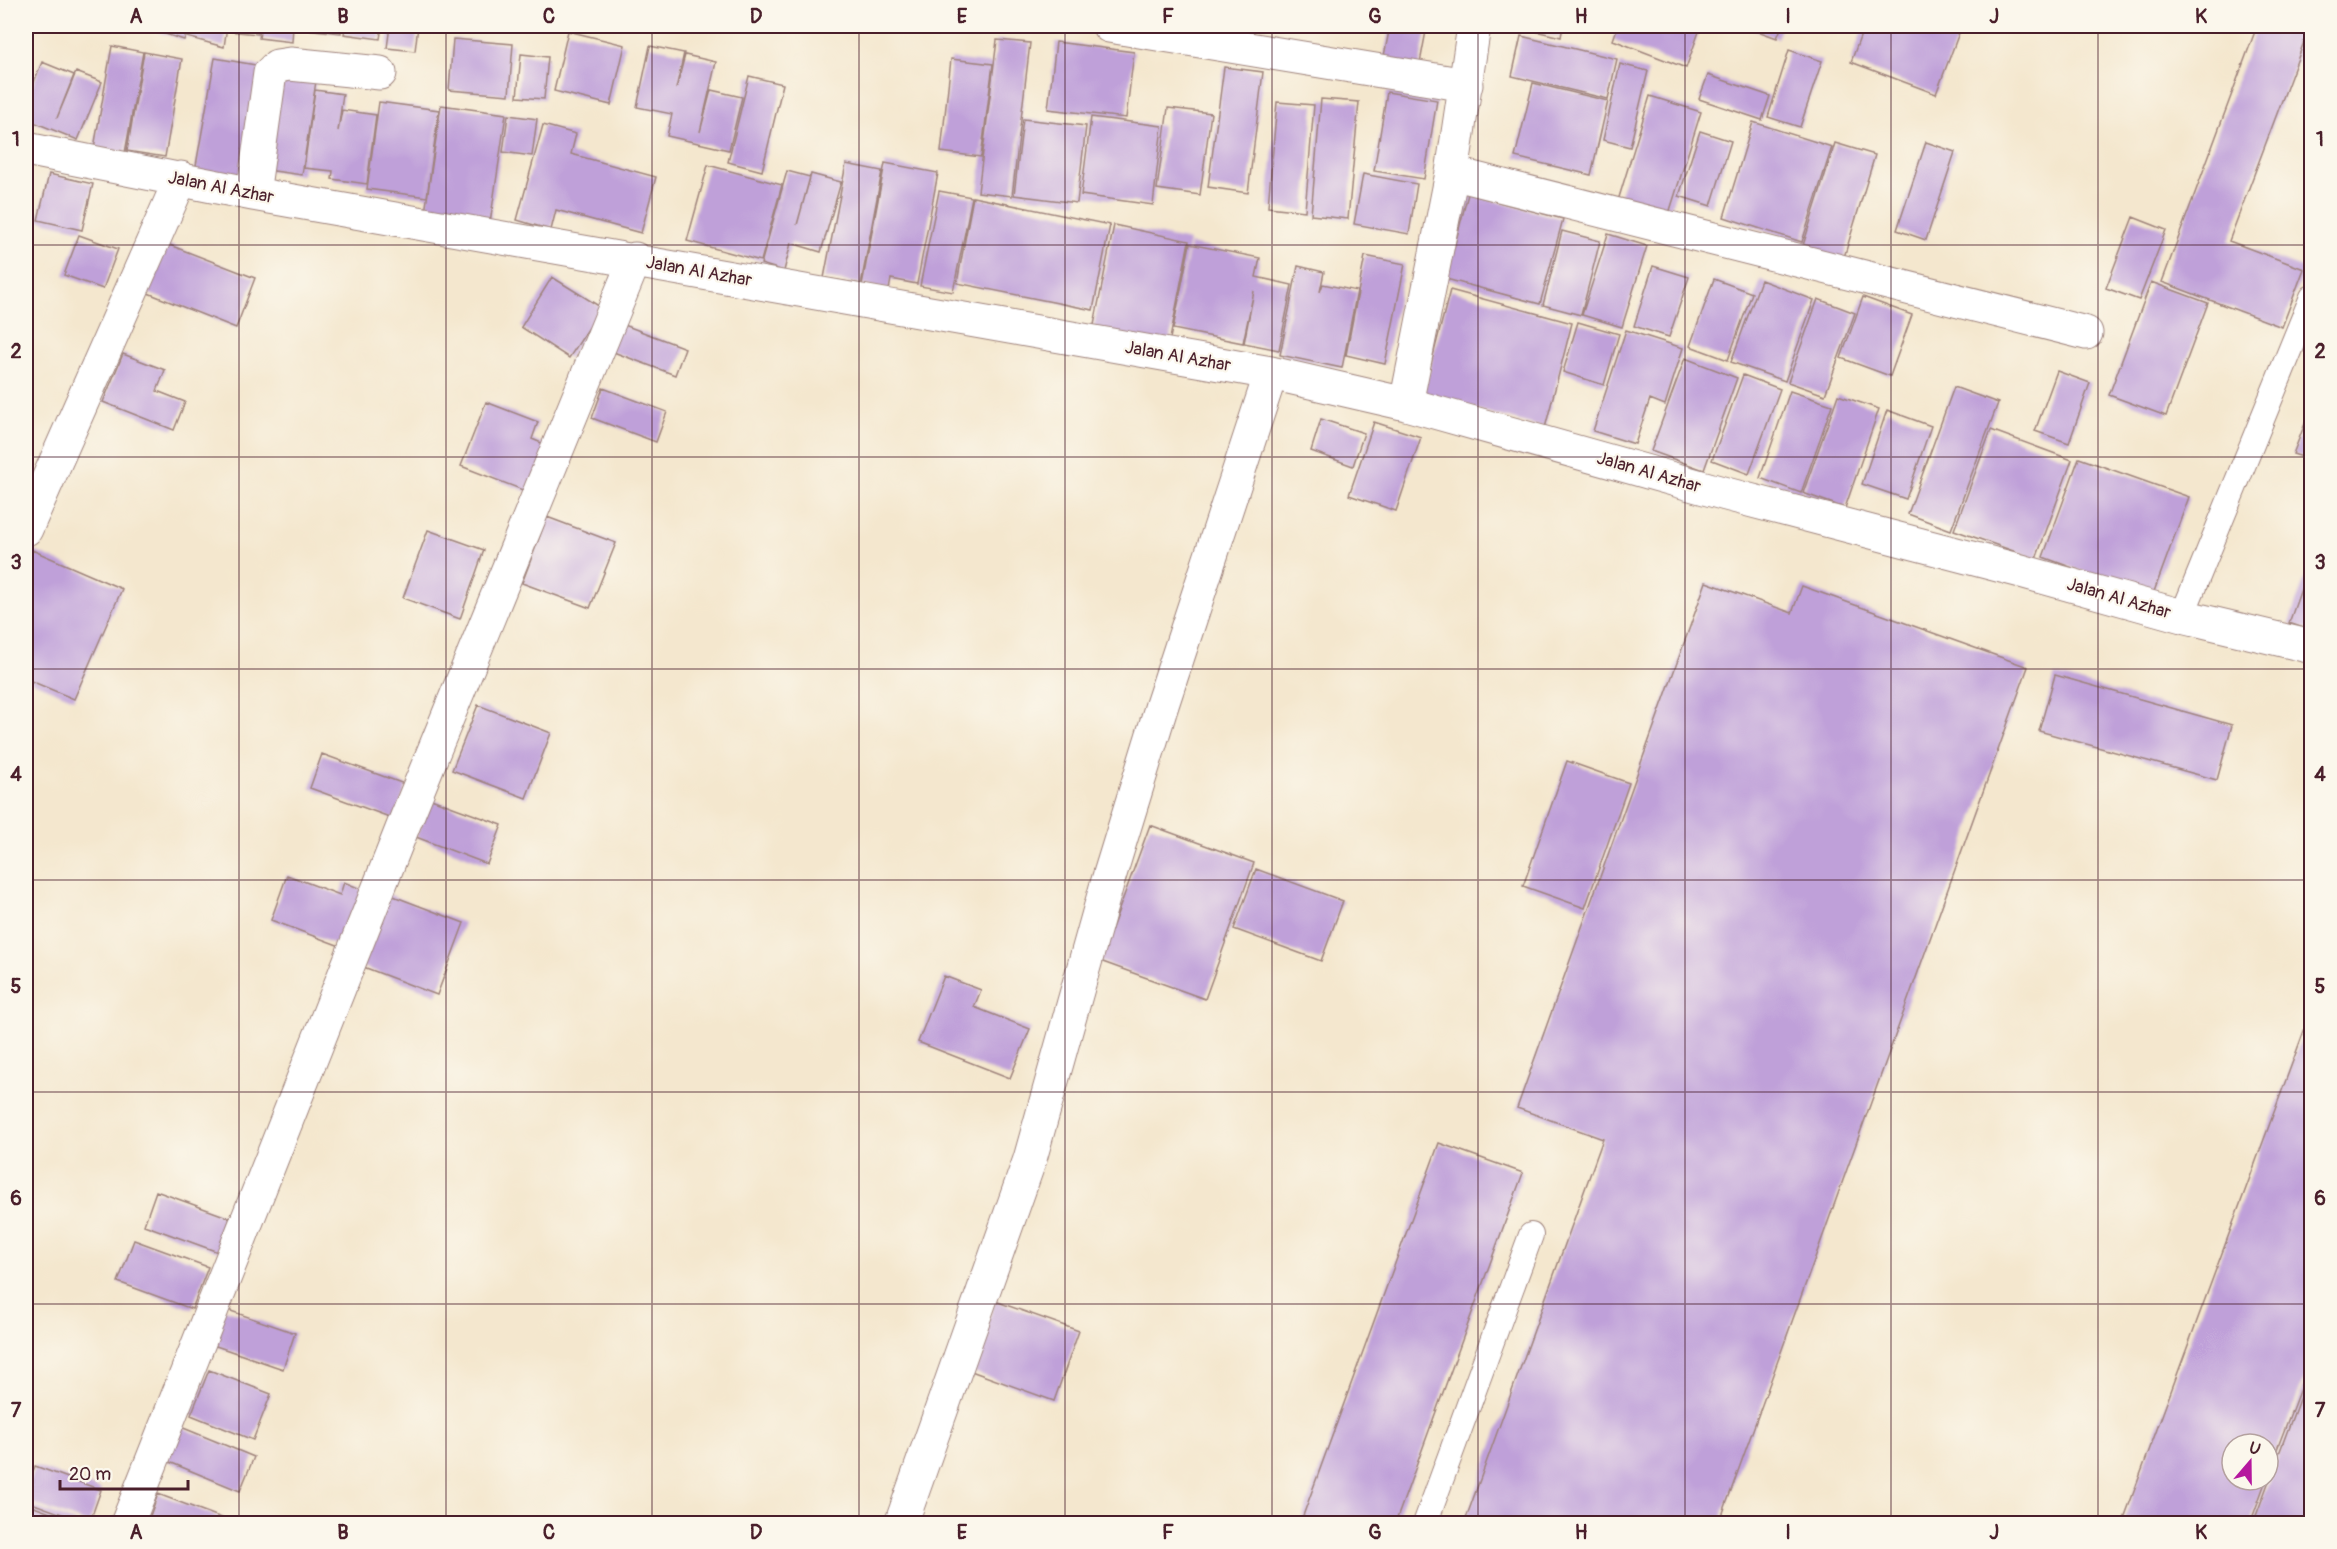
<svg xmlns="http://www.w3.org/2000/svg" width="2337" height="1549" viewBox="0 0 2337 1549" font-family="Pangolin,sans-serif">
<rect width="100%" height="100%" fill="#fbf7ec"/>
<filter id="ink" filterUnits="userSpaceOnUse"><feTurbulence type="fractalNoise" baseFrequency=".0167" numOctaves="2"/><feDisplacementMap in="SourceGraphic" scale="12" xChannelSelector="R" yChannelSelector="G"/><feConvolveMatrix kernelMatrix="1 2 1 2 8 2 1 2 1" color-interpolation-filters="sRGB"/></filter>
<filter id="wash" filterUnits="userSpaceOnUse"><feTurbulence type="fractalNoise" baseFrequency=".008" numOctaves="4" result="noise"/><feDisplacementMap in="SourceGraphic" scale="24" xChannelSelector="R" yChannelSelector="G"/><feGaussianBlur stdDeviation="1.35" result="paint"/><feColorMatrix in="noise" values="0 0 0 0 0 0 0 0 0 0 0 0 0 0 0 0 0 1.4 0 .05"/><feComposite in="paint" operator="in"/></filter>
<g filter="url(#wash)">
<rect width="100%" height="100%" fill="#f4e7ce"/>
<g id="blocks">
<path fill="#bfa0d9" d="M 141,26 L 189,26 L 184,40 Z
M 191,26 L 227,26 L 224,47 L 187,37 Z
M 229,26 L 259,26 L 258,34 L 228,31 Z
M 261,26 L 293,26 L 292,42 L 259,38 Z
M 295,26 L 341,26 L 341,33 L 295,28 Z
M 345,26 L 382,26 L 380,39 L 344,34 Z
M 390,26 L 418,26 L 415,51 L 387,48 Z
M 1390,26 L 1427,26 L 1419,68 L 1383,61 Z
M 1514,26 L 1563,26 L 1561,37 Z
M 1618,26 L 1701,26 L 1686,68 L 1613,40 Z
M 1744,26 L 1782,26 L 1777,38 Z
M 1864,26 L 1939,26 L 1959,33 L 1936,94 L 1851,62 Z
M 2257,26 L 2310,26 L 2229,241 L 2304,269 L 2282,327 L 2162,282 Z
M 568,31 L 625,45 L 611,105 L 554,91 Z
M 1521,36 L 1617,59 L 1608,99 L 1512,76 Z
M 453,39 L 513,44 L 509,95 L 449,90 Z
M 997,40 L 1030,43 L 1012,196 L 978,192 Z
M 1056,42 L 1134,52 L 1126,118 L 1048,109 Z
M 112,46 L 143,52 L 125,153 L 94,148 Z
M 650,46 L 684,53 L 676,89 L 685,55 L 716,62 L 700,132 L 711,90 L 742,97 L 729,150 L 667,136 L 672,114 L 637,107 Z
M 1789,50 L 1822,61 L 1800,127 L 1768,117 Z
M 144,52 L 182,59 L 165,157 L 127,151 Z
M 521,54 L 548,57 L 544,99 L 517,97 Z
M 215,58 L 267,67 L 246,180 L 195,171 Z
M 951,59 L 993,64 L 981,157 L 941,152 Z
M 42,62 L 74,75 L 57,118 L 76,72 L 102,82 L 78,140 L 26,119 L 26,102 Z
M 1620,64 L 1648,71 L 1630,147 L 1603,140 Z
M 1224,67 L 1263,72 L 1248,193 L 1208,187 Z
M 1708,75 L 1770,96 L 1762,120 L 1699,99 Z
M 281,76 L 316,81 L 302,175 L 267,170 Z
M 749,76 L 783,84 L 762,171 L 728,162 Z
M 1533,83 L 1608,101 L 1591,175 L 1515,157 Z
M 315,90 L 343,94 L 338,131 L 342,110 L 376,115 L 367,184 L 332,179 L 333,171 L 304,168 Z
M 1387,92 L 1437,100 L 1424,179 L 1374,171 Z
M 1650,96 L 1701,112 L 1667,220 L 1617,204 Z
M 1321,99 L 1359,102 L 1348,219 L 1311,215 Z
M 379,102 L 439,110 L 427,197 L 367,189 Z
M 1277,102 L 1314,105 L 1305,211 L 1268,207 Z
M 441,105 L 506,114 L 490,223 L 425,213 Z
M 1168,108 L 1211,113 L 1200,195 L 1157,189 Z
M 508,115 L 537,119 L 532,156 L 503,152 Z
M 1091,117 L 1162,126 L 1153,205 L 1081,195 Z
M 1023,119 L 1086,126 L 1077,203 L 1014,195 Z
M 1753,122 L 1832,147 L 1802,242 L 1724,217 Z
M 543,125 L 576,134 L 571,154 L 656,177 L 641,233 L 556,210 L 551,230 L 517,220 Z
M 1700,131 L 1731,141 L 1711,206 L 1679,196 Z
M 1926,142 L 1955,152 L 1926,240 L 1897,230 Z
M 1835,143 L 1875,155 L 1842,264 L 1801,252 Z
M 885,163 L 938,173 L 917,284 L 891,279 L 889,290 L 862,285 Z
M 846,164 L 882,171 L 861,284 L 824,278 Z
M 708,165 L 782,185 L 761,261 L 687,241 Z
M 787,171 L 810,177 L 797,225 L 811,174 L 841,182 L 821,252 L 791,243 L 784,271 L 761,264 Z
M 49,174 L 93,184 L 82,230 L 38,220 Z
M 1363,174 L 1417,184 L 1409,234 L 1354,224 Z
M 939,191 L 972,197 L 953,292 L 920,286 Z
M 1468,194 L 1563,219 L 1540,304 L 1446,279 Z
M 973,197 L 1110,225 L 1093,310 L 957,283 Z
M 2133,217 L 2166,230 L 2139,300 L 2106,288 Z
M 1114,225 L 1189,241 L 1169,344 L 1093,330 Z
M 1562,231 L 1600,241 L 1581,315 L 1543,305 Z
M 1608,234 L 1647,246 L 1622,327 L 1582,315 Z
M 79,235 L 118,249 L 103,289 L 64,275 Z
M 167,244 L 255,278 L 236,328 L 148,293 Z
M 1190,244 L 1260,258 L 1256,277 L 1292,285 L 1279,350 L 1244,343 L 1254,291 L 1243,343 L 1173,329 Z
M 1365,256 L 1405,264 L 1385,364 L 1346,355 Z
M 1298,266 L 1324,272 L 1320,292 L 1323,284 L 1357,291 L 1342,368 L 1280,355 Z
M 1653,266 L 1689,277 L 1669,337 L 1634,326 Z
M 552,277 L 602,308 L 569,358 L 521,327 Z
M 1714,279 L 1752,293 L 1728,360 L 1690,346 Z
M 1761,280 L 1814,300 L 1785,381 L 1731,362 Z
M 2151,282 L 2208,303 L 2166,416 L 2109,395 Z
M 1450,290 L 1572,323 L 1545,428 L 1423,395 Z
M 1863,297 L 1912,315 L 1890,376 L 1841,358 Z
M 1818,299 L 1855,313 L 1825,395 L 1788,382 Z
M 1578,322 L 1619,334 L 1604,385 L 1563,372 Z
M 619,323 L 685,348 L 675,375 L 608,350 Z
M 1626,330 L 1683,348 L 1665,405 L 1650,399 L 1635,444 L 1593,431 Z
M 123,354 L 165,370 L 157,391 L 185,402 L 174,430 L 103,402 Z
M 1685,358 L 1737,378 L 1704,470 L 1651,451 Z
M 2057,371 L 2090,383 L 2069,443 L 2035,431 Z
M 1743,375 L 1780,389 L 1749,474 L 1712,460 Z
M 1954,387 L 1998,403 L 1951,530 L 1908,514 Z
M 603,388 L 667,412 L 656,442 L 592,418 Z
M 1790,391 L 1832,405 L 1801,493 L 1760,478 Z
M 1838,395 L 1879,409 L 1845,508 L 1803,493 Z
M 486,402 L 538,422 L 532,439 L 551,447 L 533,494 L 461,466 Z
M 1887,410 L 1931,426 L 1906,499 L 1862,484 Z
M 2310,411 L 2312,411 L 2312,460 L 2293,454 Z
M 1321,419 L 1364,433 L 1353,466 L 1311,451 Z
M 1374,422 L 1421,437 L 1396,511 L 1349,495 Z
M 1991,430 L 2072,460 L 2036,559 L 1954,530 Z
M 2079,458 L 2189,497 L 2152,597 L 2043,557 Z
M 547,517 L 616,543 L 590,608 L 522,583 Z
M 428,530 L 484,550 L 460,619 L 403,598 Z
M 32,550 L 122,589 L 74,699 L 26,679 L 26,566 Z
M 2311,561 L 2312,562 L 2312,631 L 2289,623 Z
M 1706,582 L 1792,613 L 1802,586 L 2028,667 L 1719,1524 L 1464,1524 L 1603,1139 L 1517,1108 Z
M 2055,675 L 2232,725 L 2217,780 L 2039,731 Z
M 478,705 L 551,733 L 526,798 L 452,770 Z
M 322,754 L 407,785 L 395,819 L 310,788 Z
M 1567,761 L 1629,783 L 1585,908 L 1523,886 Z
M 431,799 L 502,825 L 487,864 L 416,837 Z
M 1150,825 L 1254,863 L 1205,999 L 1100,961 Z
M 1256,869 L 1343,901 L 1321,961 L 1234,929 Z
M 287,875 L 340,895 L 344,882 L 368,892 L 348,949 L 271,920 Z
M 388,894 L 464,923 L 437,995 L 361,966 Z
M 944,976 L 981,990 L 974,1007 L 1030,1029 L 1010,1078 L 918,1042 Z
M 2311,1012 L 2312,1357 L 2268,1473 L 2268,1444 L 2232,1444 L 2232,1480 L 2266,1480 L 2250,1524 L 2122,1524 Z
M 1439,1143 L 1523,1173 L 1395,1524 L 1300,1524 Z
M 156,1191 L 230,1218 L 218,1252 L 144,1225 Z
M 134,1240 L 208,1267 L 192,1309 L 118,1282 Z
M 995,1301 L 1079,1331 L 1054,1401 L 971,1371 Z
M 225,1309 L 295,1333 L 283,1369 L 213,1345 Z
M 2311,1367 L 2312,1524 L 2253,1524 Z
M 209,1370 L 271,1394 L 253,1440 L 191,1415 Z
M 181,1427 L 254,1457 L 240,1491 L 167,1461 Z
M 35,1466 L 101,1490 L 89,1524 L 26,1501 L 26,1490 Z
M 158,1494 L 227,1520 L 226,1524 L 147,1524 Z
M 26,1504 L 77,1523 L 77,1524 L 26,1524 Z"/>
</g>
</g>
<g filter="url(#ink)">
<use href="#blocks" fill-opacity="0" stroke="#9f837c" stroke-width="1.5"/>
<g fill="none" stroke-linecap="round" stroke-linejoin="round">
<g stroke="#9f837c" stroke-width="26">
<path id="service" d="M 2182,616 L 2312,297
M 1425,1524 L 1531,1235"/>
</g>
<g stroke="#9f837c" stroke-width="35">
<path id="minor" d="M 1109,26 L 1466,85
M 26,149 L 253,194 L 1271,373 L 1406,404 L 1726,494 L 2021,571 L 2182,616 L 2312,647
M 1452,173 L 2086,333
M 253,194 L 270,73 L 277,66 L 290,64 L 380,73
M 1406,404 L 1452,173 L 1474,26
M 26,529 L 181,178
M 127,1524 L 404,824 L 635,259
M 901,1524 L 1030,1159 L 1107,884 L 1161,708 L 1271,373"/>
</g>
<use href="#service" stroke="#fff" stroke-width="24"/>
<use href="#minor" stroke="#fff" stroke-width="33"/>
</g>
</g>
<path fill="none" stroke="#4a1f2b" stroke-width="1.5" stroke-opacity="0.55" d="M 239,26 L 239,1524M 446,26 L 446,1524M 652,26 L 652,1524M 859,26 L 859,1524M 1065,26 L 1065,1524M 1272,26 L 1272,1524M 1478,26 L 1478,1524M 1685,26 L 1685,1524M 1891,26 L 1891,1524M 2098,26 L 2098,1524M 26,245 L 2312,245M 26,457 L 2312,457M 26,669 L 2312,669M 26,880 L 2312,880M 26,1092 L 2312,1092M 26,1304 L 2312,1304"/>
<g text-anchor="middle" stroke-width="4.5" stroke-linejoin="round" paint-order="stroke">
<g font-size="18" fill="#4a1f2b" stroke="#fbf7ec">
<text transform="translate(221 187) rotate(11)" y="6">Jalan Al Azhar</text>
<text transform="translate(699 271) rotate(10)" y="6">Jalan Al Azhar</text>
<text transform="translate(1178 356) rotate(10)" y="6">Jalan Al Azhar</text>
<text transform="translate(1649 472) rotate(16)" y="6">Jalan Al Azhar</text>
<text transform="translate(2119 598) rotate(16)" y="6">Jalan Al Azhar</text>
</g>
</g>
<rect width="2337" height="1549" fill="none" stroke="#fbf7ec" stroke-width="66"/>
<g transform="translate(2250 1462) rotate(20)"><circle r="28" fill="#fbf7ec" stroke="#b4a19f" stroke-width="1.5"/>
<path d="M0-4.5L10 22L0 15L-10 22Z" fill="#b5179e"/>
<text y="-9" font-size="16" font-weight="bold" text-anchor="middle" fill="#4a1f2b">U</text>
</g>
<path d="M60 1480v9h128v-9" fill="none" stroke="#4a1f2b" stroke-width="3"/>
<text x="69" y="1480" font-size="18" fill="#4a1f2b" stroke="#fbf7ec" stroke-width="4.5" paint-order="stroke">20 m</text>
<rect x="33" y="33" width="2271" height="1483" fill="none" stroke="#4a1f2b" stroke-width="2"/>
<g font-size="20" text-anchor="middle" font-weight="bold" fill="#4a1f2b">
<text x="136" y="23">A</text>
<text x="343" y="23">B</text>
<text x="549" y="23">C</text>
<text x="756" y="23">D</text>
<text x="962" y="23">E</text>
<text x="1168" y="23">F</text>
<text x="1375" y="23">G</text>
<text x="1581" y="23">H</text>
<text x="1788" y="23">I</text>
<text x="1994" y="23">J</text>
<text x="2201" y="23">K</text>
<text x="16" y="146">1</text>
<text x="2320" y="146">1</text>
<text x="16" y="358">2</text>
<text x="2320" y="358">2</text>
<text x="16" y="569">3</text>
<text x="2320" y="569">3</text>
<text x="16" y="781">4</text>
<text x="2320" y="781">4</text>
<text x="16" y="993">5</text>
<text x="2320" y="993">5</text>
<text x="16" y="1205">6</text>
<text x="2320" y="1205">6</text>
<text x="16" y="1417">7</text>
<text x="2320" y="1417">7</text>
<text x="136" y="1539">A</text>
<text x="343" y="1539">B</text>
<text x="549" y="1539">C</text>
<text x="756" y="1539">D</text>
<text x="962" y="1539">E</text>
<text x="1168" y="1539">F</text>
<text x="1375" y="1539">G</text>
<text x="1581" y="1539">H</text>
<text x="1788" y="1539">I</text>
<text x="1994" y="1539">J</text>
<text x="2201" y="1539">K</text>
</g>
</svg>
